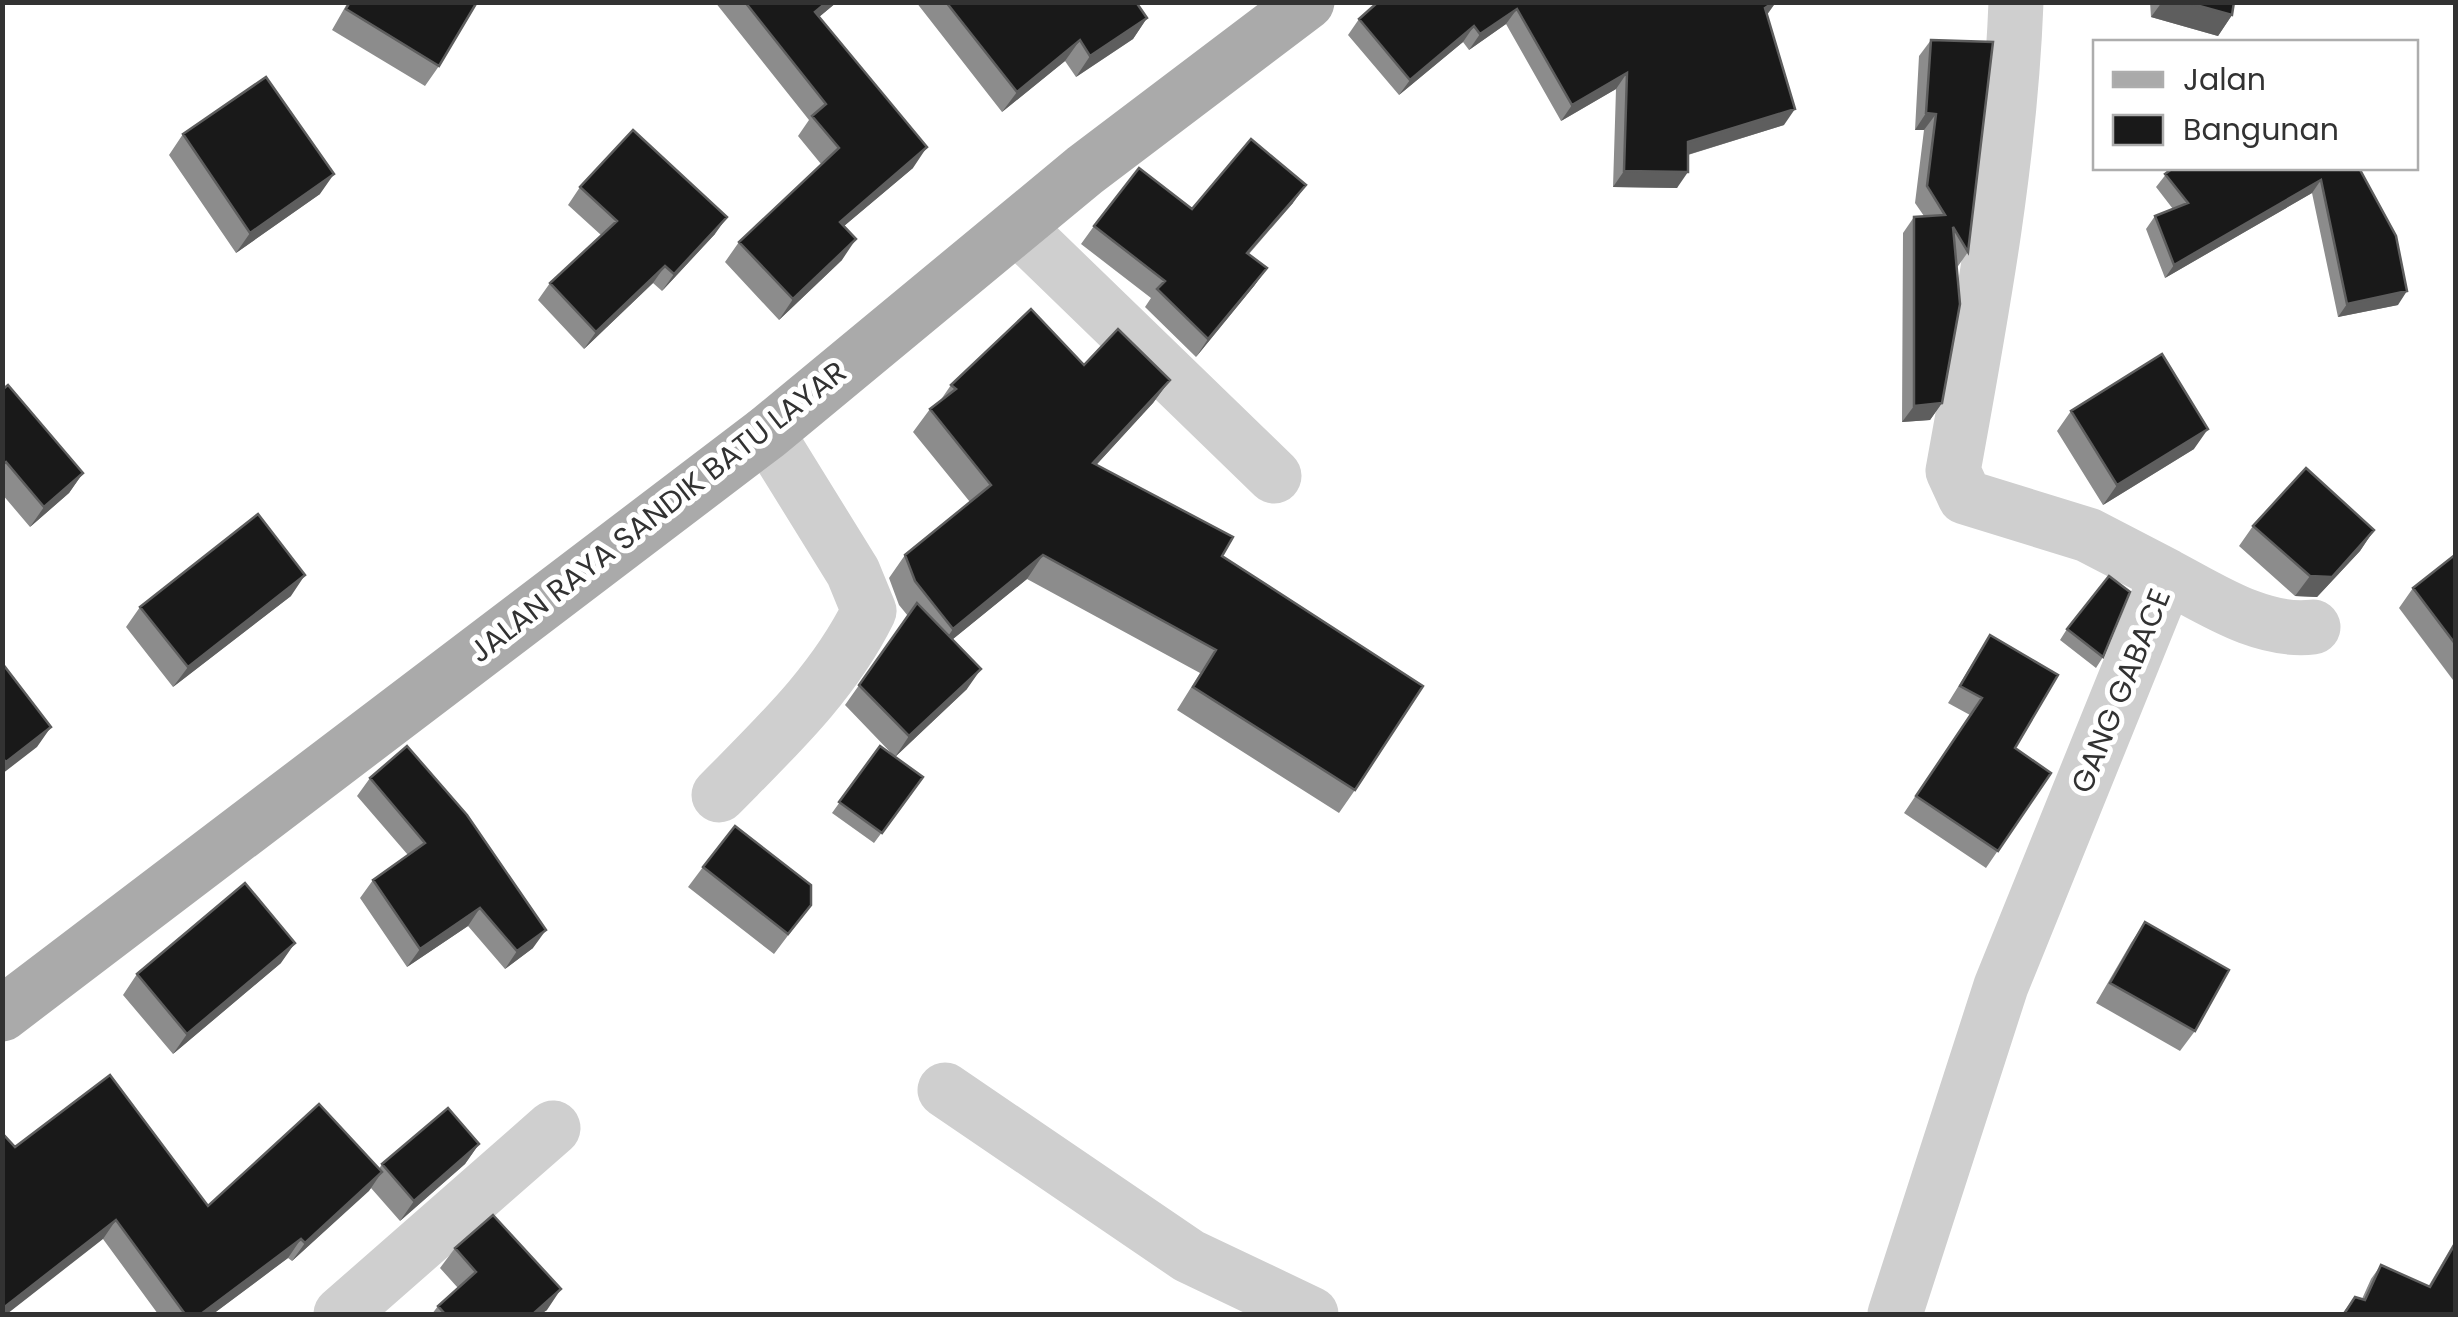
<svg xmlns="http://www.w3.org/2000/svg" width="2458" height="1317" viewBox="0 0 2458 1317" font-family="Poppins,sans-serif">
<rect width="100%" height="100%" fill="#fff"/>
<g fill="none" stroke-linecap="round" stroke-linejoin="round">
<path stroke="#cfcfcf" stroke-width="55" d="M 1018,228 L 1274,476
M 2167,576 C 2211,599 2261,633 2313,627
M 719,795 C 776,737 833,684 869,611 L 853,572 L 767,433
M 945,1090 L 1189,1256 L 1311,1314
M 341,1314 L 553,1128
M 1895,1314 L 2001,986 L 2167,576 L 2088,535 L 1965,497 L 1953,471 C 1981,316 2010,161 2016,2"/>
<path stroke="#aaa" stroke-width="55" d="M 2,1014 L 767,433 L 1085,170 L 1307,2"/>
</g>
<path fill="#8c8c8c" d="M 348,2 L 477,2 L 439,66 L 425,86 L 332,30 Z
M 715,2 L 837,2 L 819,17 L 913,168 L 844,226 L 842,260 L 779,320 L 725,262 L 739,242 L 821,164 L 798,136 L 809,120 Z
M 916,2 L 1136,2 L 1147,18 L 1133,39 L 1076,77 L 1065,61 L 1002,112 Z
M 1378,2 L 1776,2 L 1767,15 L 1784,125 L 1688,155 L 1677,188 L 1613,187 L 1616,89 L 1561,121 L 1506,24 L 1469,50 L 1463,42 L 1399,95 L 1348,35 L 1359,19 Z
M 2150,2 L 2234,2 L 2232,15 L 2218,36 L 2151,17 Z
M 1931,40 L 1968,252 L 1956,269 L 1942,403 L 1930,420 L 1902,422 L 1903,233 L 1914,217 L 1924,216 L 1915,203 L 1924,130 L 1915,130 L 1919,56 Z
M 183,134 L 320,194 L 236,253 L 169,155 Z
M 2166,168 L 2359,168 L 2398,305 L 2338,317 L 2312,193 L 2165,278 L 2146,229 L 2155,216 L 2173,209 L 2156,187 L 2167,173 Z
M 580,187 L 715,234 L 662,291 L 653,283 L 584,349 L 538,300 L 550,283 L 601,235 L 568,205 Z
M 1293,203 L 1249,254 L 1267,268 L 1254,286 L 1196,357 L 1145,307 L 1151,298 L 1081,244 L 1094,226 L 1192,209 Z
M 1084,365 L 1170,380 L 1153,403 L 1096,465 L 1222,556 L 1355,790 L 1339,813 L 1177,710 L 1200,673 L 1027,579 L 953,639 L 967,689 L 895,757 L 845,705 L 908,616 L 899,605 L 889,578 L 905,555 L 970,502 L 913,432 L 930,409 L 940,401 L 951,385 Z
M 2,390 L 83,473 L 69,493 L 30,527 L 2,494 Z
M 2071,411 L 2194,449 L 2103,505 L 2057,431 Z
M 2253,526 L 2374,530 L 2360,551 L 2317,597 L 2295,596 L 2239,546 Z
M 2456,554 L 2456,684 L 2399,608 L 2413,588 Z
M 291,596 L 173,687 L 126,627 L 140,607 Z
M 2067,629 L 2103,657 L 2096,668 L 2060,640 Z
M 1990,635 L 2015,748 L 2051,773 L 1986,868 L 1904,813 L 1970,715 L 1948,703 Z
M 880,746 L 923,777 L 874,843 L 832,813 Z
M 370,778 L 533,948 L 505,969 L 468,926 L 407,967 L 360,898 L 373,880 L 408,855 L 357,796 Z
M 703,867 L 811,905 L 774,954 L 688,887 Z
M 2145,922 L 2195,1031 L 2180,1051 L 2096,1003 L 2131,943 Z
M 281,963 L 173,1054 L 123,995 L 137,974 Z
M 479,1144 L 465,1164 L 400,1221 L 371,1188 L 292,1261 L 288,1258 L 213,1314 L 158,1314 L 103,1239 L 15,1147 L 208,1206 L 379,1169 L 382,1164 Z
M 2456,1239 L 2456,1314 L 2342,1314 L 2355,1297 L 2362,1299 L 2371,1279 L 2381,1265 L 2428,1287 Z
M 455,1248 L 547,1310 L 541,1314 L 432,1314 L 438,1306 L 458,1288 L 440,1268 Z"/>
<path fill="#5e5e5e" d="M 827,2 L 837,2 L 801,32 L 815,12 Z
M 1776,2 L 1765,17 L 1765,8 Z
M 2162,2 L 2185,2 L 2232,15 L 2218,36 L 2151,17 Z
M 1517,9 L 1506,24 L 1469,50 L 1480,34 Z
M 1147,18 L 1133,39 L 1076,77 L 1090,56 Z
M 1474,26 L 1463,42 L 1399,95 L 1410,80 Z
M 1080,40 L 1065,61 L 1002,112 L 1017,92 Z
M 1627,73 L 1616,89 L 1561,121 L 1572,105 Z
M 1795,109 L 1784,125 L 1677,158 L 1688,142 Z
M 1926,113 L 1936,114 L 1924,130 L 1915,130 Z
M 927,147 L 913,168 L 825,242 L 840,222 Z
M 1624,171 L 1688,172 L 1677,188 L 1613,187 Z
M 334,174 L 320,194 L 236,253 L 250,233 Z
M 2321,180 L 2312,193 L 2165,278 L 2174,265 Z
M 1306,185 L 1293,203 L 1234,270 L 1247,253 Z
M 727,217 L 715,234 L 662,291 L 674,274 Z
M 856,239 L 842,260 L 779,320 L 793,299 Z
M 665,266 L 653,283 L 584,349 L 596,332 Z
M 1267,268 L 1254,286 L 1196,357 L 1208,339 Z
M 2407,291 L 2398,305 L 2338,317 L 2347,304 Z
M 1170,380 L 1153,403 L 1077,486 L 1093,463 Z
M 1942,403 L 1930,420 L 1902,422 L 1914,406 Z
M 2208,429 L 2194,449 L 2103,505 L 2117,485 Z
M 83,473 L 69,493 L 30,527 L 44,507 Z
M 2374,530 L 2360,551 L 2317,597 L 2295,596 L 2310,576 Z
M 1043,555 L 1027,579 L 937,652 L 953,629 Z
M 305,575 L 291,596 L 173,687 L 188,667 Z
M 981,669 L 967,689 L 895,757 L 909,736 Z
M 51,727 L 37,747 L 2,774 L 2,767 L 6,762 Z
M 480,908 L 468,926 L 407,967 L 420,949 Z
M 546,930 L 533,948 L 505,969 L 517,951 Z
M 295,943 L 281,963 L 173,1054 L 187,1034 Z
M 479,1144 L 465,1164 L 400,1221 L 414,1201 Z
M 382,1172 L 369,1191 L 292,1261 L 305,1243 Z
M 116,1220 L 103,1239 L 7,1314 L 2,1314 L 2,1309 Z
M 301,1239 L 288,1258 L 213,1314 L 201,1314 Z
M 561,1289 L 547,1310 L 541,1314 L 533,1314 Z"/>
<path fill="#191919" stroke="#5e5e5e" stroke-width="2.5" d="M 350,2 L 477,2 L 439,66 L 346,9 Z
M 745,2 L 827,2 L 815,12 L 927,147 L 840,222 L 856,239 L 793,299 L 739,242 L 839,148 L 812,116 L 826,104 Z
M 946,2 L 1136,2 L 1147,18 L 1090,56 L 1080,40 L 1017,92 Z
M 1378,2 L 1774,2 L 1765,8 L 1795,109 L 1688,142 L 1688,172 L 1624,171 L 1627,73 L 1572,105 L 1517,9 L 1480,34 L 1474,26 L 1410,80 L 1359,19 Z
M 2185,2 L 2234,2 L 2232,15 Z
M 1931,40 L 1993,42 L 1968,252 L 1953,227 L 1960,304 L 1942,403 L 1914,406 L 1914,217 L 1945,215 L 1927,186 L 1936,114 L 1926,113 Z
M 266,77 L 334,174 L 250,233 L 183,134 Z
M 633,130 L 727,217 L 674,274 L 665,266 L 596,332 L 550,283 L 617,221 L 580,187 Z
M 1251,139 L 1306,185 L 1247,253 L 1267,268 L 1208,339 L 1157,289 L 1165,281 L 1094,226 L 1139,168 L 1192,209 Z
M 2173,168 L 2359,168 L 2396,236 L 2407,291 L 2347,304 L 2321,180 L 2174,265 L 2155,216 L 2188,203 L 2165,174 Z
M 1031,309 L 1084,365 L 1118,329 L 1170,380 L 1093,463 L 1233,537 L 1222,556 L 1423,686 L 1355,790 L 1193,687 L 1216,650 L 1043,555 L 953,629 L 915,581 L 905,555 L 991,485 L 930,409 L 956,389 L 951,385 Z
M 2162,354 L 2208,429 L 2117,485 L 2071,411 Z
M 8,385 L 83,473 L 44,507 L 6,462 L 2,465 L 2,390 Z
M 2306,468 L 2374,530 L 2332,577 L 2310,576 L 2253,526 Z
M 258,514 L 305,575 L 188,667 L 140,607 Z
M 2456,554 L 2456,645 L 2413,588 Z
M 2109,576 L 2130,592 L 2103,657 L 2067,629 Z
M 917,603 L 981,669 L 909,736 L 859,685 Z
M 1990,635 L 2058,675 L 2015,748 L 2051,773 L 1998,851 L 1916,796 L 1982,698 L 1960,686 Z
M 2,663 L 51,727 L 6,762 L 2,758 Z
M 407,746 L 467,815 L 546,930 L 517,951 L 480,908 L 420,949 L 373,880 L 425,843 L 370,778 Z
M 880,746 L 923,777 L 882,833 L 839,802 Z
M 735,826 L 811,885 L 811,905 L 788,934 L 703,867 Z
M 245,883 L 295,943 L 187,1034 L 137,974 Z
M 2145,922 L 2229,970 L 2195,1031 L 2110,983 Z
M 110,1075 L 208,1206 L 319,1104 L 382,1172 L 305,1243 L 301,1239 L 201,1314 L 185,1314 L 116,1220 L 2,1309 L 2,1133 L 15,1147 Z
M 448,1108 L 479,1144 L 414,1201 L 382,1164 Z
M 493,1215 L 561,1289 L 533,1314 L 445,1314 L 438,1306 L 476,1272 L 455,1248 Z
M 2456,1242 L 2456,1314 L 2344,1314 L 2355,1297 L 2365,1300 L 2381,1265 L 2430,1287 Z"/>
<g text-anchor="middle" stroke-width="10" stroke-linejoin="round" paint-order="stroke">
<g font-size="30" fill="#323232" stroke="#fff">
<text transform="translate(658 512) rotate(-38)" y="10">JALAN RAYA SANDIK BATU LAYAR</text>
<text transform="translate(2121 691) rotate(-68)" y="10">GANG GABACE</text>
</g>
</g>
<rect width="2458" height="1317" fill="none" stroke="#323232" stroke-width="10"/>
<rect x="2093" y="40" width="325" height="130" fill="#ffffff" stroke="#adadad" stroke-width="2.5"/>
<rect x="2113" y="72" width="50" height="15" fill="#aaaaaa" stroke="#adadad" stroke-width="2.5"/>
<text x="2183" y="90" font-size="30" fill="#323232">Jalan</text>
<rect x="2113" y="115" width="50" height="30" fill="#191919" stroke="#adadad" stroke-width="2.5"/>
<text x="2183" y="140" font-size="30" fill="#323232">Bangunan</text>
</svg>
